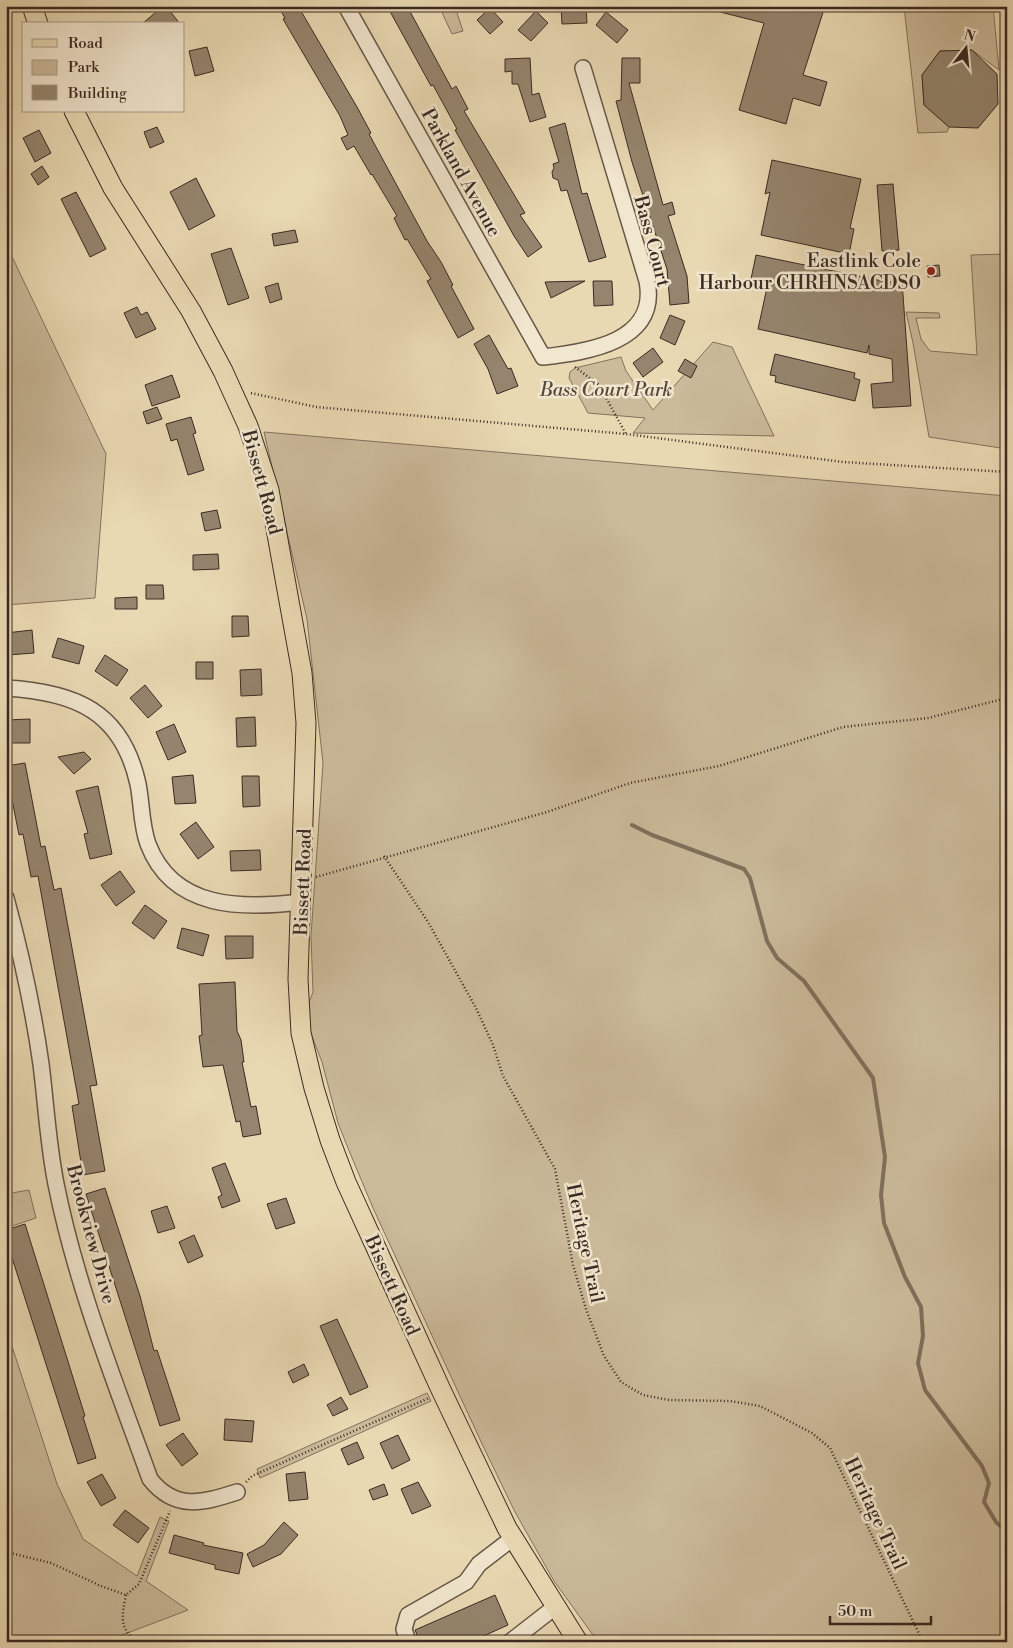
<svg xmlns="http://www.w3.org/2000/svg" width="1013" height="1648" viewBox="0 0 1013 1648" font-family="'Libre Bodoni',serif">
<rect width="100%" height="100%" fill="#e9d9b3"/>
<filter id="stains"><feTurbulence type="fractalNoise" baseFrequency=".004" numOctaves="4"/><feColorMatrix values="0 0 0 0 .2 0 0 0 0 .09 0 0 0 0 .02 0 0 0 .5 -.17"/></filter>
<radialGradient id="worn" r=".72"><stop offset=".6" stop-color="#630" stop-opacity="0"/><stop offset="1" stop-color="#630" stop-opacity=".3"/></radialGradient>
<path fill="#cbbb9b" stroke="#82725f" d="M 439,6 L 460,6 L 456,10 L 463,31 L 452,34 Z
M 904,6 L 993,6 L 999,70 L 972,50 L 940,51 L 922,75 L 924,105 L 949,127 L 947,132 L 918,133 Z
M 6,244 L 106,454 L 95,598 L 6,605 Z
M 1007,254 L 1007,449 L 929,437 L 913,343 L 906,312 L 939,313 L 940,318 L 916,318 L 921,339 L 930,351 L 977,355 L 971,255 Z
M 713,342 L 732,347 L 774,436 L 633,433 L 645,418 L 588,413 L 569,378 L 570,372 L 575,368 L 621,357 L 626,371 L 653,410 Z
M 264,432 L 1007,496 L 1007,1642 L 598,1642 L 554,1581 L 515,1512 L 484,1448 L 373,1208 L 350,1153 L 338,1123 L 322,1062 L 304,1016 L 313,992 L 311,936 L 323,763 L 307,619 Z
M 29,1190 L 36,1218 L 6,1228 L 6,1194 Z
M 6,1328 L 57,1484 L 83,1539 L 137,1576 L 160,1517 L 169,1521 L 146,1581 L 188,1610 L 104,1642 L 6,1642 Z
M 427,1393 L 431,1401 L 260,1478 L 257,1469 Z"/>
<g fill="none" stroke-linecap="round" stroke-linejoin="round">
<path stroke="#80705c" stroke-width="4" d="M 632,825 L 652,835 L 744,869 L 750,878 L 767,941 L 777,958 L 804,981 L 873,1078 L 885,1157 L 881,1195 L 884,1223 L 905,1277 L 921,1307 L 923,1336 L 918,1363 L 925,1390 L 982,1466 L 989,1483 L 984,1502 L 996,1522 L 1007,1532"/>
</g>
<path fill="#95856e" stroke="#3a2a23" d="M 163,6 L 166,6 L 180,24 L 142,24 Z
M 278,6 L 298,6 L 357,107 L 371,133 L 369,134 L 427,241 L 441,262 L 453,285 L 451,286 L 474,329 L 458,338 L 427,281 L 431,279 L 407,239 L 405,240 L 394,218 L 397,216 L 372,174 L 371,175 L 354,146 L 347,150 L 341,138 L 348,135 L 340,116 L 283,19 L 285,18 Z
M 387,6 L 407,6 L 452,89 L 456,86 L 468,109 L 464,111 L 525,213 L 520,215 L 542,247 L 528,257 L 514,236 L 455,130 L 457,129 L 433,85 L 431,86 Z
M 586,6 L 587,23 L 562,24 L 561,8 Z
M 713,6 L 825,6 L 803,75 L 827,82 L 820,106 L 793,98 L 786,124 L 739,110 L 764,23 L 712,10 Z
M 490,8 L 503,22 L 490,34 L 477,20 Z
M 536,11 L 548,23 L 531,41 L 518,30 Z
M 606,12 L 628,30 L 617,43 L 596,25 Z
M 207,47 L 214,71 L 195,76 L 189,51 Z
M 972,50 L 997,74 L 998,104 L 978,128 L 949,127 L 924,105 L 922,75 L 940,51 Z
M 530,58 L 532,95 L 539,93 L 546,117 L 530,122 L 518,84 L 512,84 L 512,71 L 505,72 L 505,59 Z
M 622,58 L 640,58 L 640,83 L 629,83 L 663,205 L 672,202 L 675,214 L 668,216 L 687,276 L 689,303 L 670,305 L 667,269 L 632,162 L 616,101 L 621,100 Z
M 565,123 L 582,194 L 587,193 L 606,257 L 589,262 L 567,190 L 561,191 L 558,180 L 553,178 L 552,172 L 554,168 L 553,164 L 559,162 L 549,128 Z
M 157,127 L 164,142 L 150,148 L 144,132 Z
M 39,130 L 51,153 L 35,162 L 23,138 Z
M 772,160 L 861,179 L 850,228 L 854,229 L 849,254 L 761,235 L 770,192 L 765,194 Z
M 42,166 L 49,177 L 38,185 L 31,174 Z
M 196,178 L 215,216 L 189,230 L 170,192 Z
M 893,184 L 899,250 L 882,251 L 877,185 Z
M 76,192 L 106,249 L 90,257 L 61,199 Z
M 295,230 L 298,242 L 274,246 L 272,234 Z
M 231,248 L 249,298 L 228,305 L 211,254 Z
M 756,255 L 887,282 L 902,281 L 911,406 L 873,408 L 871,384 L 893,382 L 892,359 L 869,354 L 869,345 L 867,353 L 758,329 L 768,283 L 751,279 Z
M 939,265 L 940,276 L 928,277 L 927,266 Z
M 585,281 L 551,298 L 545,282 Z
M 593,281 L 612,281 L 613,305 L 594,306 Z
M 278,283 L 282,299 L 270,303 L 265,287 Z
M 137,307 L 141,315 L 147,312 L 156,329 L 136,338 L 124,313 Z
M 670,315 L 685,321 L 675,345 L 660,338 Z
M 489,335 L 508,369 L 511,368 L 518,386 L 497,394 L 488,369 L 474,344 Z
M 653,348 L 663,362 L 643,377 L 633,363 Z
M 775,354 L 855,373 L 854,378 L 860,380 L 855,401 L 775,382 L 776,376 L 770,375 Z
M 685,359 L 697,366 L 691,378 L 678,371 Z
M 172,375 L 180,397 L 152,406 L 145,385 Z
M 157,407 L 162,419 L 147,424 L 143,412 Z
M 191,417 L 196,433 L 193,434 L 204,470 L 188,475 L 177,439 L 171,441 L 166,424 Z
M 217,510 L 221,528 L 205,531 L 201,513 Z
M 218,554 L 219,569 L 193,570 L 193,555 Z
M 146,585 L 163,585 L 164,599 L 146,599 Z
M 137,597 L 137,609 L 115,609 L 115,598 Z
M 232,616 L 248,616 L 249,636 L 232,637 Z
M 32,630 L 34,653 L 8,655 L 6,633 Z
M 58,638 L 84,646 L 79,664 L 52,657 Z
M 105,655 L 128,670 L 117,686 L 95,671 Z
M 196,662 L 213,662 L 213,679 L 196,679 Z
M 261,669 L 262,695 L 241,696 L 240,670 Z
M 145,685 L 162,706 L 148,718 L 130,698 Z
M 255,717 L 256,746 L 237,747 L 236,718 Z
M 30,719 L 30,743 L 6,743 L 6,720 Z
M 174,724 L 186,752 L 168,760 L 156,732 Z
M 84,752 L 91,759 L 74,774 L 58,757 Z
M 25,763 L 41,847 L 45,846 L 54,890 L 61,888 L 97,1085 L 90,1086 L 105,1171 L 83,1175 L 72,1106 L 79,1104 L 38,876 L 31,877 L 23,834 L 19,835 L 6,769 L 6,766 Z
M 193,775 L 196,803 L 175,804 L 172,777 Z
M 242,776 L 259,776 L 260,806 L 243,807 Z
M 98,786 L 112,854 L 90,859 L 84,834 L 88,833 L 76,791 Z
M 196,822 L 214,847 L 198,859 L 180,834 Z
M 260,850 L 261,870 L 231,871 L 230,851 Z
M 120,871 L 135,892 L 116,906 L 101,885 Z
M 145,905 L 167,921 L 154,939 L 132,923 Z
M 182,928 L 209,935 L 203,956 L 177,948 Z
M 225,936 L 253,936 L 253,958 L 226,959 Z
M 235,982 L 237,1031 L 241,1040 L 244,1062 L 242,1062 L 251,1107 L 256,1106 L 261,1134 L 243,1137 L 240,1121 L 236,1122 L 223,1065 L 203,1067 L 199,1036 L 202,1035 L 199,984 Z
M 225,1163 L 240,1201 L 222,1208 L 218,1197 L 222,1195 L 212,1168 Z
M 105,1188 L 140,1296 L 154,1351 L 157,1350 L 180,1420 L 160,1426 L 86,1194 Z
M 286,1198 L 295,1223 L 276,1229 L 267,1204 Z
M 167,1206 L 175,1228 L 158,1233 L 151,1211 Z
M 25,1224 L 85,1416 L 83,1417 L 96,1458 L 78,1464 L 6,1239 L 6,1230 Z
M 194,1235 L 203,1256 L 188,1263 L 179,1242 Z
M 337,1319 L 368,1387 L 350,1395 L 320,1326 Z
M 304,1364 L 309,1375 L 293,1383 L 288,1372 Z
M 341,1397 L 348,1409 L 333,1416 L 327,1405 Z
M 225,1419 L 254,1421 L 252,1442 L 224,1440 Z
M 183,1433 L 198,1454 L 182,1466 L 166,1445 Z
M 398,1435 L 410,1460 L 392,1469 L 380,1443 Z
M 357,1442 L 364,1458 L 348,1465 L 341,1449 Z
M 305,1472 L 308,1499 L 289,1501 L 286,1474 Z
M 102,1474 L 116,1498 L 101,1506 L 87,1482 Z
M 418,1482 L 431,1506 L 412,1514 L 401,1489 Z
M 384,1484 L 388,1495 L 373,1500 L 369,1490 Z
M 125,1510 L 149,1528 L 138,1543 L 113,1525 Z
M 284,1522 L 298,1535 L 281,1554 L 253,1567 L 247,1554 L 264,1545 Z
M 174,1535 L 204,1543 L 203,1545 L 243,1553 L 239,1574 L 215,1569 L 215,1565 L 169,1553 Z
M 495,1595 L 508,1625 L 470,1642 L 420,1642 L 415,1630 Z"/>
<g fill="none" stroke-linecap="round" stroke-linejoin="round">
<g stroke="#665647" stroke-width="18">
<path id="minor" d="M 346,6 L 543,357 C 588,352 659,342 647,281 L 583,68
M 6,688 C 75,692 122,711 138,784 C 142,804 141,825 148,844 C 173,910 243,909 301,902
M 6,898 C 21,953 33,1008 41,1064 C 46,1104 48,1144 56,1184 C 76,1285 115,1382 150,1479 C 175,1511 203,1503 237,1492
M 408,1642 L 404,1629 L 408,1615 L 466,1582 L 479,1564 L 513,1538
M 510,1642 L 555,1607"/>
</g>
<g stroke="#3a2a23" stroke-width="21">
<path id="major" d="M 32,6 L 38,24
M 74,111 L 113,188 L 191,311 L 223,371 L 248,426 L 269,490 L 302,673 L 306,723 L 298,979 L 301,1033 L 314,1088 L 330,1140 L 346,1182 L 442,1392 L 507,1528 L 578,1642"/>
</g>
<path stroke="#3a2a23" stroke-width="2.5" stroke-dasharray="1 2.5" stroke-linecap="butt" d="M 575,367 L 599,385 L 626,434
M 251,393 L 316,407 L 626,434 L 843,462 L 1007,472
M 384,856 L 428,922 L 476,1008 L 493,1045 L 503,1076 L 555,1169 L 573,1265 L 586,1309 L 604,1356 L 621,1382 L 643,1395 L 669,1400 L 730,1401 L 760,1406 L 812,1433 L 830,1448 L 923,1642
M 316,877 L 547,812 L 630,783 L 719,766 L 843,727 L 928,718 L 1007,698
M 246,1482 L 252,1476 L 429,1398
M 6,1552 L 51,1563 L 101,1586 L 126,1595 L 139,1584 L 170,1511
M 126,1595 C 122,1615 118,1630 139,1642"/>
<use href="#minor" stroke="#f1e6ce" stroke-width="15"/>
<use href="#major" stroke="#e9d9b3" stroke-width="19"/>
</g>
<circle fill="#8f2418" stroke="#f1e6ce" stroke-width="2" cx="931" cy="271" r="5"/>
<g text-anchor="middle" stroke-width="5" stroke-linejoin="round" paint-order="stroke">
<g font-size="19" fill="#3a2a23" stroke="#f1e6ce">
<text transform="translate(462 172) rotate(61)" y="7">Parkland Avenue</text>
<text transform="translate(653 241) rotate(75)" y="7">Bass Court</text>
<text transform="translate(263 482) rotate(75)" y="7">Bissett Road</text>
<text transform="translate(302 882) rotate(-88)" y="7">Bissett Road</text>
<text transform="translate(92 1234) rotate(75)" y="7">Brookview Drive</text>
<text transform="translate(586 1243) rotate(78)" y="7">Heritage Trail</text>
<text transform="translate(393 1285) rotate(66)" y="7">Bissett Road</text>
<text transform="translate(876 1513) rotate(65)" y="7">Heritage Trail</text>
</g>
<g font-size="19" fill="#3a2a23" stroke="#f1e6ce" text-anchor="end">
<text x="921" y="267">Eastlink Cole<tspan x="921" dy="22">Harbour CHRHNSACDS0</tspan></text>
</g>
<g font-size="19" font-style="italic" fill="#57473b" stroke="#f1e6ce">
<text x="606" y="396">Bass Court Park</text>
</g>
</g>
<rect width="1013" height="1648" fill="none" stroke="#e9d9b3" stroke-width="25"/>
<rect x="8" y="8" width="998" height="1633" fill="none" stroke="#3a2a23" stroke-width="2.5"/>
<rect x="12" y="12" width="988" height="1623" fill="none" stroke="#3a2a23"/>
<rect x="22" y="22" width="162" height="90" fill="#f1e6ce" stroke="#a89b8a"/>
<rect x="32" y="39" width="25" height="8" fill="#e9d9b3" stroke="#a89b8a"/>
<text x="68" y="48" font-size="15" fill="#3a2a23">Road</text>
<rect x="32" y="60" width="25" height="15" fill="#cbbb9b" stroke="#a89b8a"/>
<text x="68" y="72" font-size="15" fill="#3a2a23">Park</text>
<rect x="32" y="85" width="25" height="15" fill="#95856e" stroke="#a89b8a"/>
<text x="68" y="98" font-size="15" fill="#3a2a23">Building</text>
<g transform="translate(966 48) rotate(16)" stroke="#f1e6ce" stroke-width="4" paint-order="stroke">
<path d="M0-4L9 19L0 12L-9 19Z" fill="#3a2a23"/>
<text y="-8" font-size="14" font-weight="bold" text-anchor="middle" fill="#3a2a23">N</text>
</g>
<path d="M830 1616v8h101v-8" fill="none" stroke="#3a2a23" stroke-width="2.5"/>
<text x="838" y="1616" font-size="15" fill="#3a2a23" stroke="#f1e6ce" stroke-width="4" paint-order="stroke">50 m</text>
<rect width="100%" height="100%" filter="url(#stains)"/>
<rect width="100%" height="100%" fill="url(#worn)"/>
</svg>
